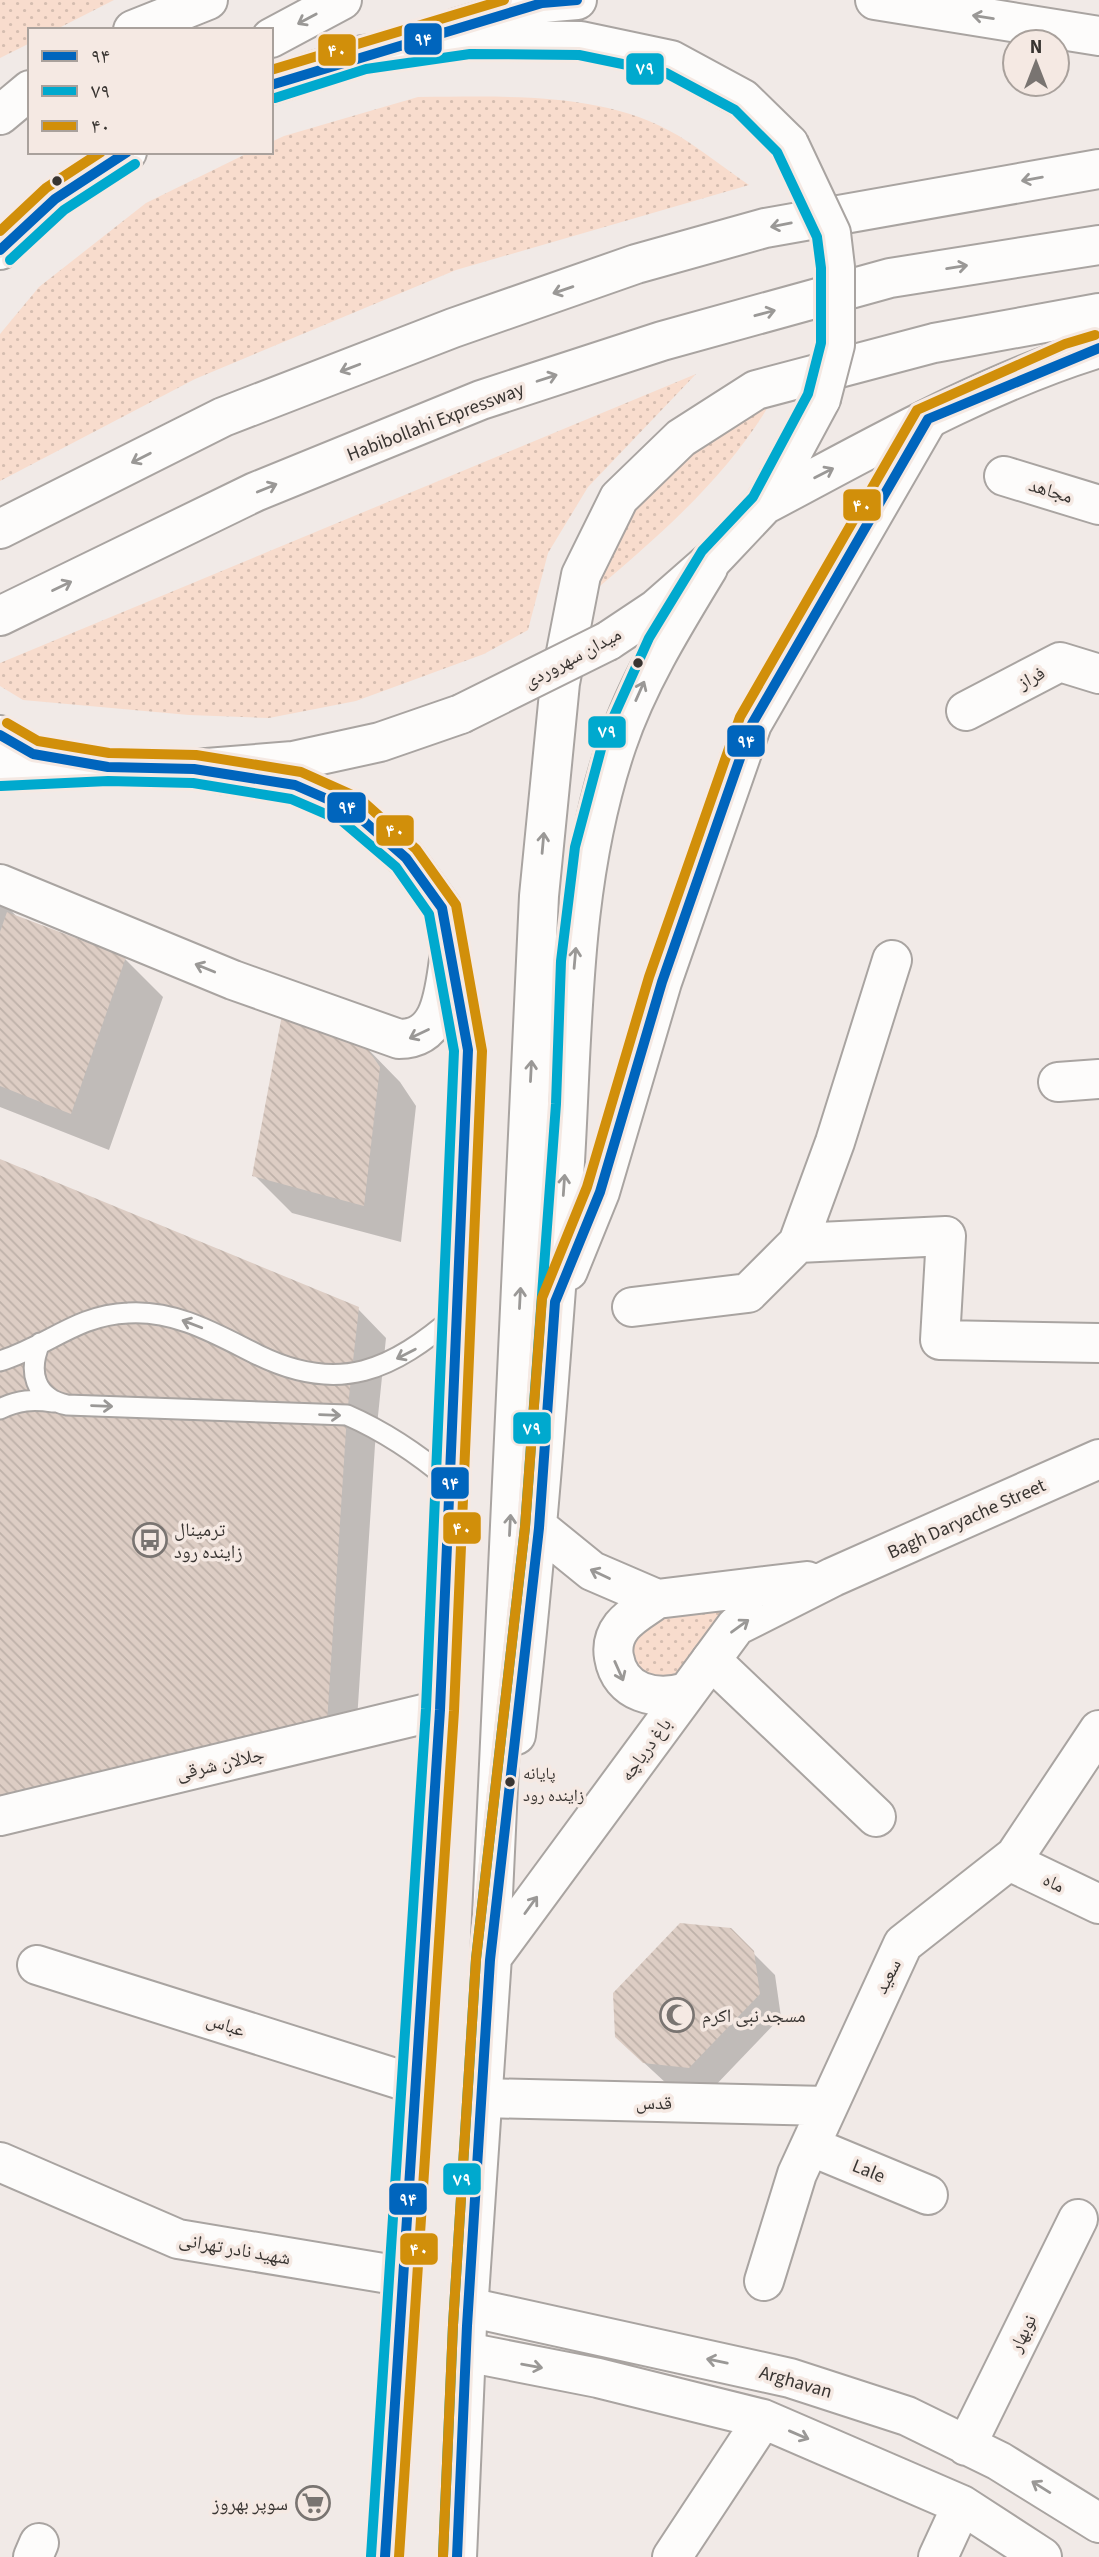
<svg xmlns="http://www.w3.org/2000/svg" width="1099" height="2557" viewBox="0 0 1099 2557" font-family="'Source Sans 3','Noto Naskh Arabic',sans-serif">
<defs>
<pattern id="grass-dots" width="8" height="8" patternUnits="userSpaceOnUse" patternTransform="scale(1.75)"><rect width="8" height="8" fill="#f8dccd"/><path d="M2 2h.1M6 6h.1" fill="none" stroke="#d5bdb0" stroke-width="1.8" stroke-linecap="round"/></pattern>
<pattern id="building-back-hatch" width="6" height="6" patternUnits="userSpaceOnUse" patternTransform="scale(1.75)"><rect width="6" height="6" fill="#ddcdc4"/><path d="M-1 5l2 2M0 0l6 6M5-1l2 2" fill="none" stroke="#beb1a9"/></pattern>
</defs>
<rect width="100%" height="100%" fill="#f1eae7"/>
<path fill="url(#grass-dots)" d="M 0,0 L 114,0 L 55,30 L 30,30 L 30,43 L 0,58 Z
M 418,97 C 503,97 603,90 679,136 C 703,151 726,169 749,185 L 456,270 L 195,379 L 0,481 L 0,334 L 39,287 L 146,203 L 250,152 L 271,152 L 271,142 L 284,136 Z
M 696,374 L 588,487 L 548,553 L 528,630 L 484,654 L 356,701 L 269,718 L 189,715 L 23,700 L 0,686 L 0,663 Z
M 771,402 C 726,478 660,535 593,592 C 610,555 625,512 655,483 C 689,450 731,427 771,402 Z
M 732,1605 L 683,1672 C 648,1680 634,1677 632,1637 L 659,1618 Z"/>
<path fill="#0003" d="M 4,903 L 18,918 L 125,959 L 163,997 L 109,1150 L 0,1107 L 0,904 Z
M 362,1043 L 400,1082 L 416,1106 L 401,1242 L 292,1213 L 254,1175 Z
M 0,1162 L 358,1309 L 386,1338 L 375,1445 L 355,1751 L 0,1831 Z
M 730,1930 L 775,1975 L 781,2017 L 712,2089 L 667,2084 L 640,2059 Z"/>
<path fill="url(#building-back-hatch)" d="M 7,912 L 126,957 L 71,1114 L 0,1086 L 0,932 Z
M 282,1015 L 363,1042 L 380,1067 L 364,1206 L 252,1176 Z
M 0,1159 L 359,1307 L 347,1415 L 327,1723 L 0,1795 Z
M 680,1923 L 731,1928 L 754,1951 L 760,1994 L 689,2068 L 643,2063 L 615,2037 L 613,1993 Z"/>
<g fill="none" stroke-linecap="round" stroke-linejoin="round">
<g stroke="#a9a4a1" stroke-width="23">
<path id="lane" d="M 40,1343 C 28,1371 34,1398 67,1405 L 347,1415 C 386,1432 417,1453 450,1481
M 0,1361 C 47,1347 76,1315 128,1313 C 176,1310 216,1334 258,1355 C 340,1395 392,1370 456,1315
M 0,1409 C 18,1400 33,1399 53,1402"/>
</g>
<g stroke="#a9a4a1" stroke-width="42">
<path id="street" d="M 1004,476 L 1099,505
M 966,711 L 1060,662 L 1099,674
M 0,884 L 233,980 L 399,1039 C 444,1039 444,988 450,954
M 1058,1082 L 1099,1079
M 798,1243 L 946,1236 L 940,1340 L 1099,1343
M 632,1307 L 748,1293 L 798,1243 L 835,1142 L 892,960
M 711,1660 L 876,1817
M 0,1816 L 440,1710
M 1009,1861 L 1099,1904
M 37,1965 L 414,2084
M 482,2098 L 827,2106
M 810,2146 L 928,2195
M 0,2162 L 178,2239 L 401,2276
M 764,2281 L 797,2174 L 903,1944 L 1015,1856 L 1099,1730
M 468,2307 L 790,2378 L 907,2416 L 999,2461 L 1099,2523
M 466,2352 L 598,2378 L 763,2419 L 962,2505 L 1042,2557
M 966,2446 L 1078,2219
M 33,2557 L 39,2543
M 672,2557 L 763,2419
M 938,2557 L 962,2505"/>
</g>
<g stroke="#a9a4a1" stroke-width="42">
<path id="secondary" d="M 133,30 L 208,0
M 271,38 L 342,0
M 0,115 L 30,90
M 220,774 L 295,785 L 350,809 L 406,858 L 442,908 L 468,1050 L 440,1710 L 385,2557
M 568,1271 L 600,1192 L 662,982 L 752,724 L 928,419
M 539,1528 L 592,1571 L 657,1599 L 807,1581
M 657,1599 C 646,1607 631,1615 622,1626 C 615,1635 612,1646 614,1657 C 620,1694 656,1701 687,1692
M 516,1735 C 536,1559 549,1384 562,1208 C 574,1053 566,893 617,744 C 638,682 674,624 708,568
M 490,1960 L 736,1626 L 833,1577 L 1099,1459
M 457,2557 L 467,2326 L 494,1927"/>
</g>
<g stroke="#a9a4a1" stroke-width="42">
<path id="primary" d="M 457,28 L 542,3 L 577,0
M 271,85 L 363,55 L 469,40 L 581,41 L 671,60 L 743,99 L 789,144
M 0,250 L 55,199 L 127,152
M 764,505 C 872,448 982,384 1099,348
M 608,641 L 656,609 L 713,559 L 764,505 L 821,399
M 0,735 L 33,754 L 108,767 L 194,769 L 293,761 L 380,742 L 461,714"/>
</g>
<g stroke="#a9a4a1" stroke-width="42">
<path id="highway" d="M 875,0 L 1099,36
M 0,529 L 223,417 L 453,328 L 636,264 L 765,228 L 1099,169
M 0,616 L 255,492 L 481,400 L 662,341 L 890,278 L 1099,245
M 0,772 L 108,767
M 490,1960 L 539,896 L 560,683 L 581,575 L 619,498 L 681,438 L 756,390 L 934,343 L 1099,313"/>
</g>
<use href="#lane" stroke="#fdfcfb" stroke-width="19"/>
<use href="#street" stroke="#fdfcfb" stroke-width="38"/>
<use href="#secondary" stroke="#fdfcfb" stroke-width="38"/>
<use href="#primary" stroke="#fdfcfb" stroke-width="38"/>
<use href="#highway" stroke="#fdfcfb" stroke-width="38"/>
<g stroke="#a9a4a1" stroke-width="42" stroke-linecap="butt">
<path id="primary-bridge" d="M 789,144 L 831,233 L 835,267 L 835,345 L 821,399
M 461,714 L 608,641"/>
</g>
<use href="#primary-bridge" stroke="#fdfcfb" stroke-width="38"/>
<g stroke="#f5e9e3" stroke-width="16">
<path id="bus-1" d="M 271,85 L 542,3 L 577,0
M 0,250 L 55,199 L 127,152
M 928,419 L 1099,348
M 0,735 L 33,754 L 108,767 L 194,769 L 295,785 L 350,809 L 406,858 L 442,908 L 468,1050 L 440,1710 L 385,2557
M 457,2557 L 467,2326 L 490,1960 L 539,1528 L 555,1302 L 600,1192 L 662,982 L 752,724 L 928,419"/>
</g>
<g stroke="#f5e9e3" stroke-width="16">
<path id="bus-2" d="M 275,98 L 366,69 L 470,54 L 579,55 L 666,73 L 735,110 L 777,152 L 817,237 L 821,268 L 821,343 L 808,394 L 753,497 L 702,551 L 649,638 L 604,738 L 575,847 L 561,961 L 556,1104 L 525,1527 L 476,1959 L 453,2325 L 443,2556
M 10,260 L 64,210 L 135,164
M 1,786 L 108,781 L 193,783 L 291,799 L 342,821 L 396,867 L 429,914 L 454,1051 L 426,1709 L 371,2556"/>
</g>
<g stroke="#f5e9e3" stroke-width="16">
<path id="bus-3" d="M 271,70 L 504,0
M 0,231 L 46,188 L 101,152
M 7,723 L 38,741 L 109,753 L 196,755 L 301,772 L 359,798 L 416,849 L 456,905 L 482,1051 L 454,1711 L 399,2557
M 443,2556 L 453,2325 L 476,1959 L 525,1527 L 542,1298 L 587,1187 L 649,977 L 740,717 L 917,410 L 1065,344 L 1095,335"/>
</g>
<use href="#bus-1" stroke="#0065bd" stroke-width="10"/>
<use href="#bus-2" stroke="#00a9ce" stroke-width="10"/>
<use href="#bus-3" stroke="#d18f0a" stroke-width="10"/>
</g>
<defs><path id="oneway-shaft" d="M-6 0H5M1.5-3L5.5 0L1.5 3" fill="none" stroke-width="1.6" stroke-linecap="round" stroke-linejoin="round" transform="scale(1.75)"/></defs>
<g stroke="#9a9896">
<use href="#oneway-shaft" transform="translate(983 17) rotate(-171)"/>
<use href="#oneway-shaft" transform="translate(307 19) rotate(152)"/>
<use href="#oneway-shaft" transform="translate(1032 179) rotate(170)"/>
<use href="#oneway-shaft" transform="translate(781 225) rotate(169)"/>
<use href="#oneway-shaft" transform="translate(957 267) rotate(-9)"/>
<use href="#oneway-shaft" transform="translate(563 290) rotate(161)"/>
<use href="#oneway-shaft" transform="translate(765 313) rotate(-15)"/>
<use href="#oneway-shaft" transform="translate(350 368) rotate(159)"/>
<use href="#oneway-shaft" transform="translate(547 378) rotate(-18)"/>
<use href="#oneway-shaft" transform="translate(141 458) rotate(153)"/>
<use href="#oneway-shaft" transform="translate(824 473) rotate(-27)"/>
<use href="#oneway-shaft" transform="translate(267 488) rotate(-22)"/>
<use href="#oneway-shaft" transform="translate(62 586) rotate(-26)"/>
<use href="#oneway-shaft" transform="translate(640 691) rotate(-66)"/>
<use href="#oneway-shaft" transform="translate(543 843) rotate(-85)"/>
<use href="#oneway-shaft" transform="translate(575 958) rotate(-85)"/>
<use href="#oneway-shaft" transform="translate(205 968) rotate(-158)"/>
<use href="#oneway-shaft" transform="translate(419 1034) rotate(155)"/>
<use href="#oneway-shaft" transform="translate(531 1071) rotate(-87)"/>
<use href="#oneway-shaft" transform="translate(564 1185) rotate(-86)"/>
<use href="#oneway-shaft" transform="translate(520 1298) rotate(-87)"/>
<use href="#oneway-shaft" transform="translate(192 1324) rotate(-159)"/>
<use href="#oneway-shaft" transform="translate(406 1354) rotate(153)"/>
<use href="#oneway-shaft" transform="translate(102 1406) rotate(2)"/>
<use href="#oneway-shaft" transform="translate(330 1415) rotate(2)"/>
<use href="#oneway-shaft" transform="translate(510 1525) rotate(-87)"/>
<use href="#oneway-shaft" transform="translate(600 1574) rotate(-155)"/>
<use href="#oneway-shaft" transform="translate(740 1626) rotate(-36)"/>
<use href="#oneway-shaft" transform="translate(619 1671) rotate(66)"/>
<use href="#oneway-shaft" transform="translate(531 1905) rotate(-54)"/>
<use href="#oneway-shaft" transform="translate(717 2361) rotate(-168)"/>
<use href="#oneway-shaft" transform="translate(532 2366) rotate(10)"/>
<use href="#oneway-shaft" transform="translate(799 2435) rotate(23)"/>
<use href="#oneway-shaft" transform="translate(1041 2487) rotate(-148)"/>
</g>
<defs>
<g id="bus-ring" transform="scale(1.75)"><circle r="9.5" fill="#f5e9e3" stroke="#797471" stroke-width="1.5"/><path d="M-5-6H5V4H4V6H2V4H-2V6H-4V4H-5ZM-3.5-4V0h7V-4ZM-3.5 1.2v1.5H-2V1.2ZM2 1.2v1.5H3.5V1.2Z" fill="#797471"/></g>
<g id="mosque-ring" transform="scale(1.75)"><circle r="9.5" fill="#f5e9e3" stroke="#797471" stroke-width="1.5"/><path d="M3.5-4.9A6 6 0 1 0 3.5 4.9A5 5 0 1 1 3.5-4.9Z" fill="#797471"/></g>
<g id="supermarket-ring" transform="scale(1.75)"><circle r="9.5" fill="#f5e9e3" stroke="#797471" stroke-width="1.5"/><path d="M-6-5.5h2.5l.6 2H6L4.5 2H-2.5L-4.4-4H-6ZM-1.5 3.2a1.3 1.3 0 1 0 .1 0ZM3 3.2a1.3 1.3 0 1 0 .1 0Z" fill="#797471"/></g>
</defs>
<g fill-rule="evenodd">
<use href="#bus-ring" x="150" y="1540"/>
<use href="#mosque-ring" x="677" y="2015"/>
<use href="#supermarket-ring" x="313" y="2503"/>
</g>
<g fill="#383431" stroke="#f5e9e3" stroke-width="2.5">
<circle cx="57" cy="181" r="6"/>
<circle cx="638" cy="663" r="6"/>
<circle cx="510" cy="1782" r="6"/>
</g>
<g text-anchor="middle" stroke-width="7" stroke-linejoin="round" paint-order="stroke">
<g font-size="17" fill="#383431" stroke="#f5e9e3" text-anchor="start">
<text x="523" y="1779">پایانه<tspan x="523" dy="22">زاینده رود</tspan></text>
</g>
<g font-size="19" fill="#383431" stroke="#f5e9e3">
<text transform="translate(435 421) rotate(-21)" y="7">Habibollahi Expressway</text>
<text transform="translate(1051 490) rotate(17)" y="7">مجاهد</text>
<text transform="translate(572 657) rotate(-28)" y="7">میدان سهروردی</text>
<text transform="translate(1031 677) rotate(-27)" y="7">فراز</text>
<text transform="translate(966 1518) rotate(-24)" y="7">Bagh Daryache Street</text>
<text transform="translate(645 1749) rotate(-54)" y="7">باغ دریاچه</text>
<text transform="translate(220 1763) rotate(-13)" y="7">جلالان شرقی</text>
<text transform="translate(1054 1882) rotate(25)" y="7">ماه</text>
<text transform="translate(887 1976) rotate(-63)" y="7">سعید</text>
<text transform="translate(226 2024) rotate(18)" y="7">عباس</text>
<text transform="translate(654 2102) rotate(1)" y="7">قدس</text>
<text transform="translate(869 2170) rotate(22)" y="7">Lale</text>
<text transform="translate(235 2248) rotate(10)" y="7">شهید نادر تهرانی</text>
<text transform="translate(1022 2333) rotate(-64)" y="7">نوبهار</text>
<text transform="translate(796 2381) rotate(16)" y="7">Arghavan</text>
</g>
<g font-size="19" fill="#383431" stroke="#f5e9e3" text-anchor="start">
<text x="174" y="1536">ترمینال<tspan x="174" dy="22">زاینده رود</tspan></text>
<text x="702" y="2022">مسجد نبی اکرم</text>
<text x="288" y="2510" text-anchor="end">سوپر بهروز</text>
</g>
</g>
<g stroke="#f5e9e3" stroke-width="2.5">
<rect x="403" y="22" width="40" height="34" rx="7" fill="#0065bd"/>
<rect x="317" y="33" width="40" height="34" rx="7" fill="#d18f0a"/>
<rect x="625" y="52" width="40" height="34" rx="7" fill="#00a9ce"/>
<rect x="842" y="488" width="40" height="34" rx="7" fill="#d18f0a"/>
<rect x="587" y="715" width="40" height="34" rx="7" fill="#00a9ce"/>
<rect x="726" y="724" width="40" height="34" rx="7" fill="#0065bd"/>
<rect x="326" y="791" width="41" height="33" rx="7" fill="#0065bd"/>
<rect x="375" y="814" width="40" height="33" rx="7" fill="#d18f0a"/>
<rect x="512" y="1411" width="40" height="34" rx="7" fill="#00a9ce"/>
<rect x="430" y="1466" width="40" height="34" rx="7" fill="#0065bd"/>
<rect x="442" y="1511" width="40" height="34" rx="7" fill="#d18f0a"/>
<rect x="442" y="2162" width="40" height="34" rx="7" fill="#00a9ce"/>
<rect x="388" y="2182" width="40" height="34" rx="7" fill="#0065bd"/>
<rect x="399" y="2232" width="40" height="34" rx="7" fill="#d18f0a"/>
</g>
<g font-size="19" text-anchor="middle" font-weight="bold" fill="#fff">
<text x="423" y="46">۹۴</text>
<text x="337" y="57">۴۰</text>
<text x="645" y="75">۷۹</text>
<text x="862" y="512">۴۰</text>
<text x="607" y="738">۷۹</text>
<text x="746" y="748">۹۴</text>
<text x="347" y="814">۹۴</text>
<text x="395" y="837">۴۰</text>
<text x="532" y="1435">۷۹</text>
<text x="450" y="1490">۹۴</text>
<text x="462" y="1535">۴۰</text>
<text x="462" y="2186">۷۹</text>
<text x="408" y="2206">۹۴</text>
<text x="419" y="2256">۴۰</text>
</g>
<rect x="28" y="28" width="245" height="126" fill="#f5e9e3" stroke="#a9a19c" stroke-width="2"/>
<rect x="42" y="51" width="35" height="10" fill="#0065bd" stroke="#a9a19c" stroke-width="2"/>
<text x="91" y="63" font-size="21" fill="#383431">۹۴</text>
<rect x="42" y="86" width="35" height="10" fill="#00a9ce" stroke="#a9a19c" stroke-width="2"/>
<text x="91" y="98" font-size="21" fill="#383431">۷۹</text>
<rect x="42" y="121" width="35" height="10" fill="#d18f0a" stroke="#a9a19c" stroke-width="2"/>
<text x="91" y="133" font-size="21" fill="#383431">۴۰</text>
<g transform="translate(1036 63)"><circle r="33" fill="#f5e9e3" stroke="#a9a19c" stroke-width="2"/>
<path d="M0-5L12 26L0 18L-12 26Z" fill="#797471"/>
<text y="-10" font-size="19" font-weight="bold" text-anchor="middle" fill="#383431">N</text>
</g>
</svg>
